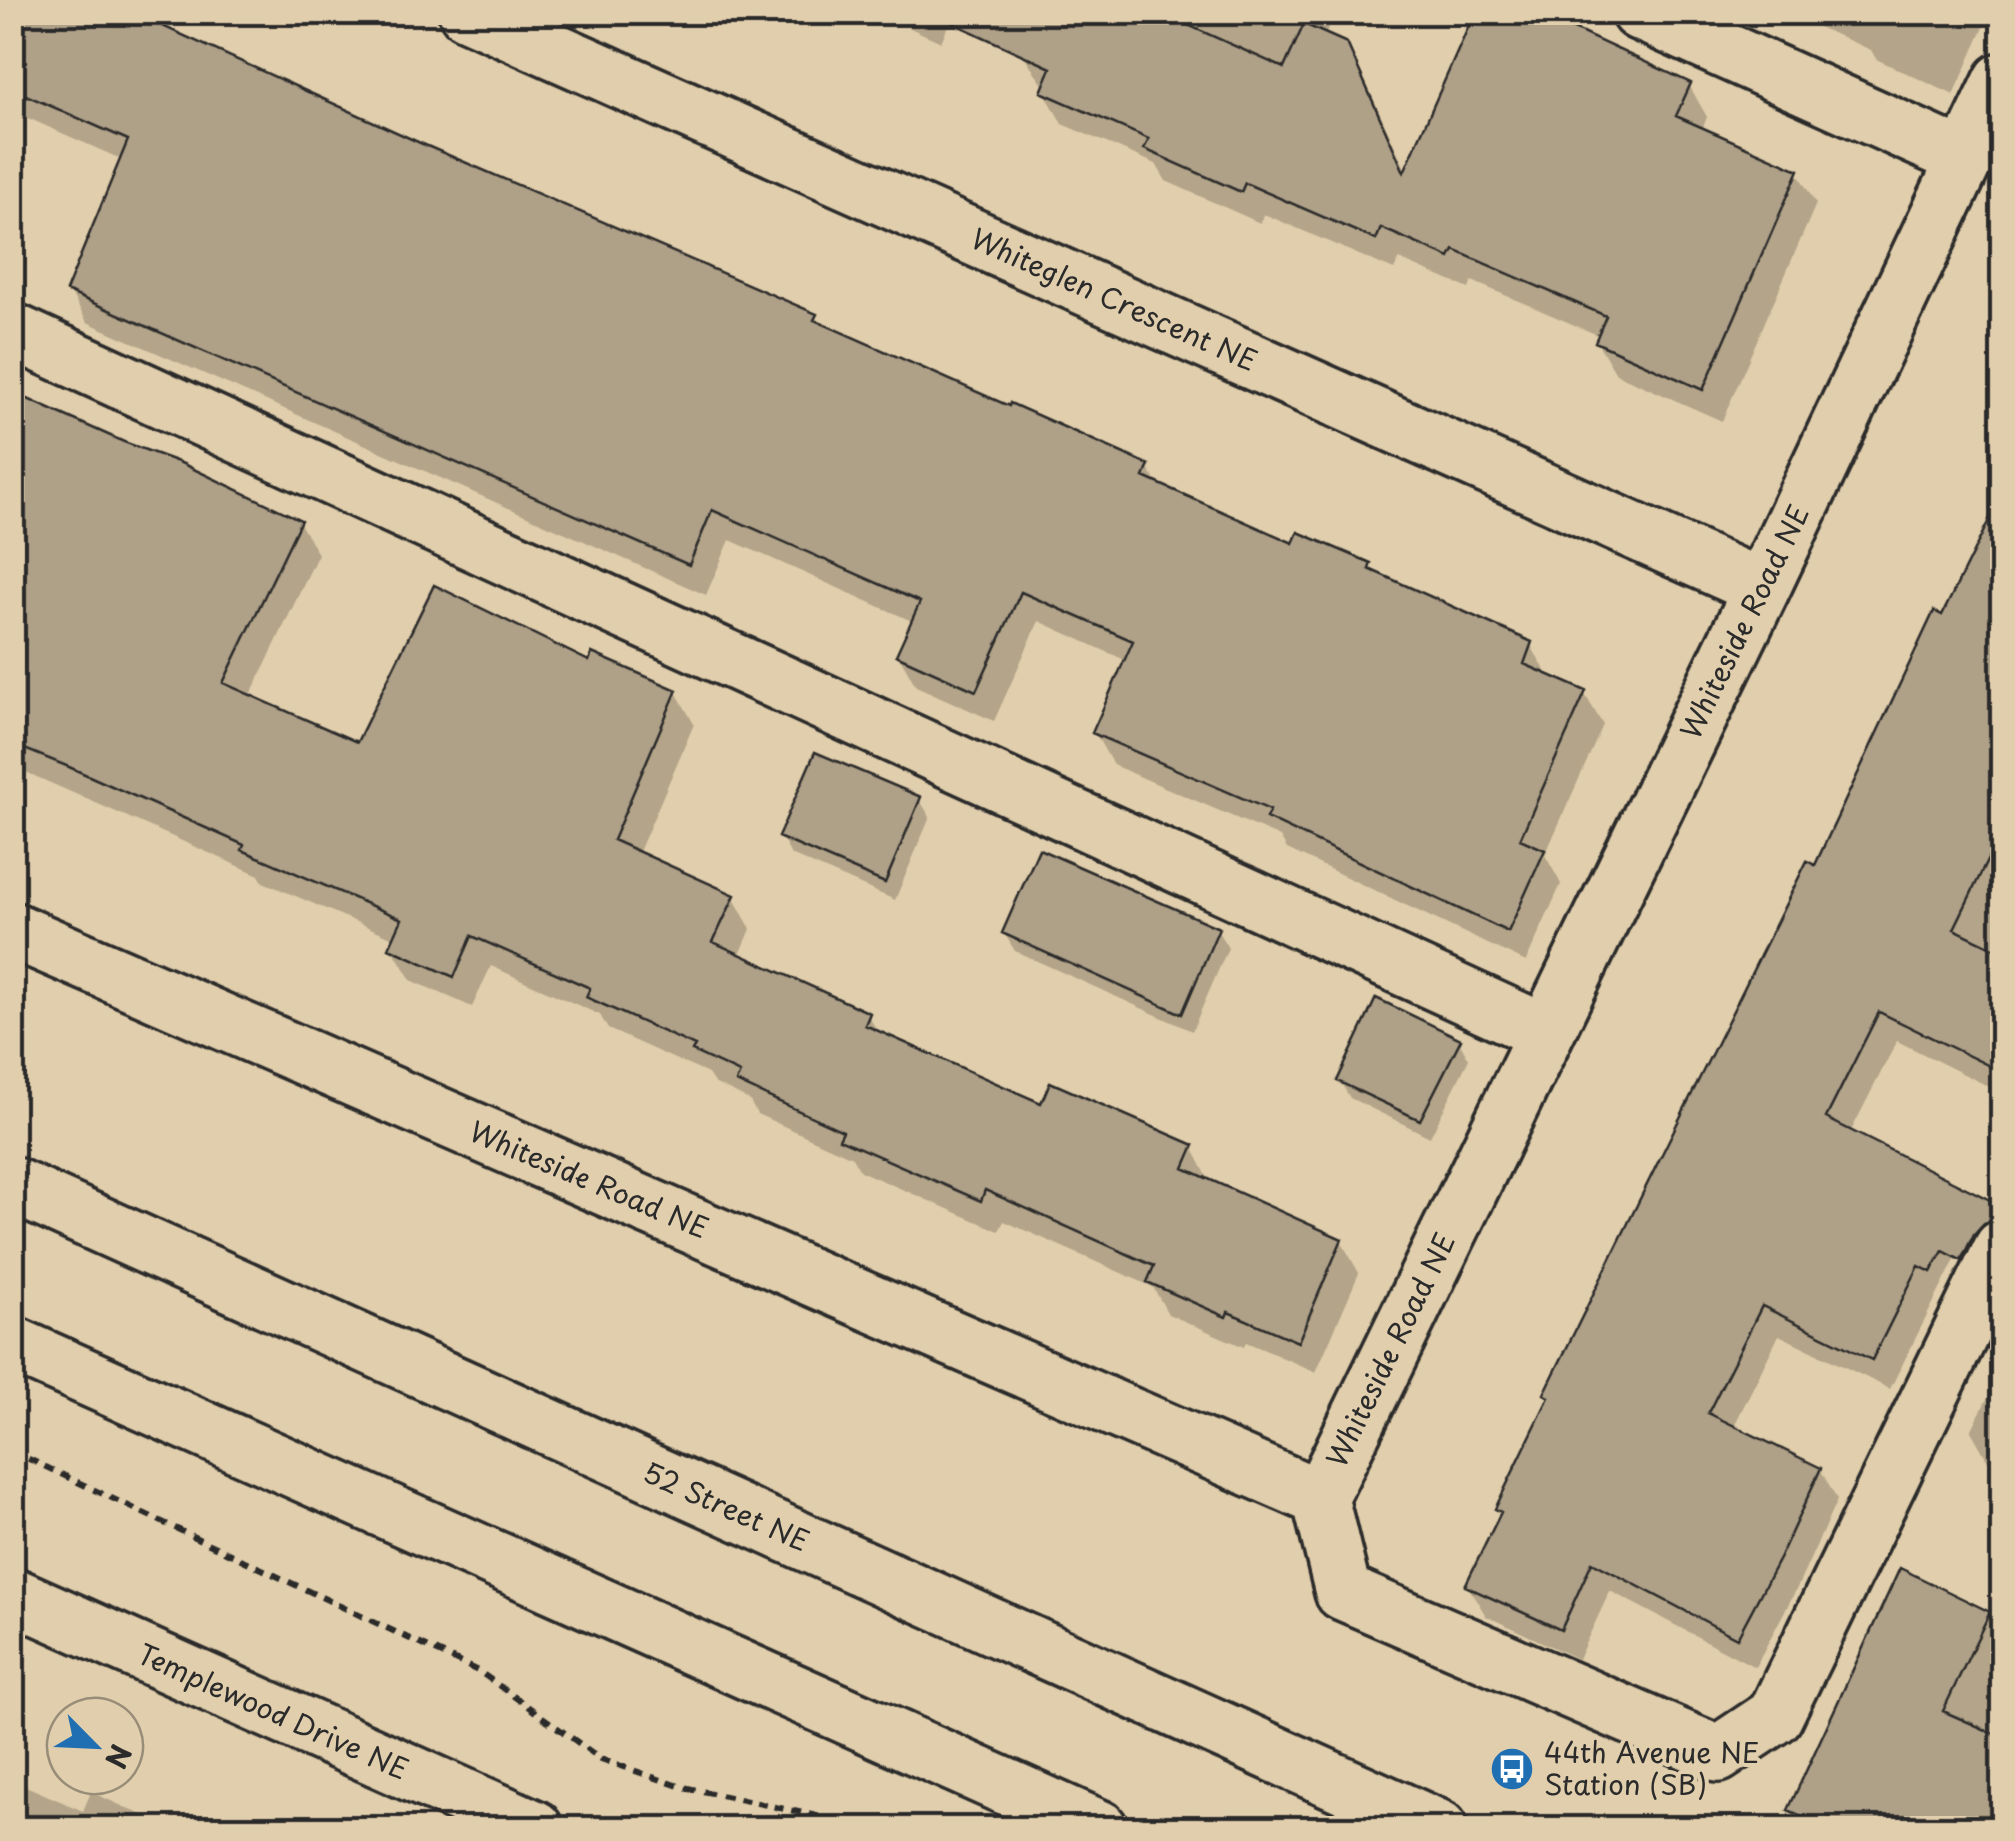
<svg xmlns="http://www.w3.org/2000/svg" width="2015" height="1841" viewBox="0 0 2015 1841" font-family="'Playpen Sans',sans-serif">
<rect width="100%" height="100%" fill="#e1ceac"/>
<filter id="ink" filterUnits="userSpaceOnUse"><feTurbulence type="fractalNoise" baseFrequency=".01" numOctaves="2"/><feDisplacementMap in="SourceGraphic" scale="20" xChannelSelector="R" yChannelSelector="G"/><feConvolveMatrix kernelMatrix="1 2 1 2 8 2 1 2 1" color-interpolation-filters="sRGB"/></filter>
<g filter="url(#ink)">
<path fill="#0003" d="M 12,12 L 417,144 L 815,316 L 821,325 L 1147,467 L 1159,486 L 1294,547 L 1370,565 L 1375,575 L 1530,644 L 1548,675 L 1584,693 L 1603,725 L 1545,855 L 1561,884 L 1526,962 L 1287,849 L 1280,837 L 1113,765 L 1095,733 L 1127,661 L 1039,621 L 994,721 L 916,686 L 898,654 L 914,622 L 730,540 L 706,595 L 87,322 L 69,290 L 123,160 L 12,111 Z
M 875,12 L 954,12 L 941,42 Z
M 1041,12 L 1335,12 L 1325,36 L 1345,45 L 1364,78 L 1407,173 L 1689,85 L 1707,117 L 1702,130 L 1797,172 L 1816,204 L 1722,421 L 1616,374 L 1597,342 L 1600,336 L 1472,281 L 1469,289 L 1399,259 L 1394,270 L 1264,214 L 1260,223 L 1166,181 L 1156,164 L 1062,124 L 1044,91 L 1045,88 L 1023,54 Z
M 1784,12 L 1985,12 L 1988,18 L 1954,95 L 1876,59 L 1871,50 Z
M 2002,499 L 2002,1093 L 1897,1041 L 1850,1133 L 1976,1218 L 1890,1389 L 1779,1335 L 1733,1428 L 1820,1469 L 1837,1500 L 1797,1588 L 1755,1667 L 1610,1591 L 1578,1659 L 1486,1616 L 1468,1586 L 1502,1516 L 1498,1509 L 1550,1401 L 1546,1394 Z
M 299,522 L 318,554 L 250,697 L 358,745 L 591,664 L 676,692 L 694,724 L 638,854 L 733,897 L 751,929 L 739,957 L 868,1015 L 879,1034 L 1042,1107 L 1192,1147 L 1210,1182 L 1341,1241 L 1359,1273 L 1316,1372 L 1246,1342 L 1244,1347 L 1168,1314 L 1153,1287 L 1004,1221 L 999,1231 L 860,1171 L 852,1157 L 757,1114 L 749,1100 L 714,1083 L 708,1074 L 608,1029 L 600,1015 L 491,966 L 472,1007 L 411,980 L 392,948 L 396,939 L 263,882 L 259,875 L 12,766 L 12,536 Z
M 919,799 L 930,817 L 895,900 L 791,855 L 781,837 Z
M 1217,930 L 1228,948 L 1192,1031 L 1015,951 L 1004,933 Z
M 1459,1041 L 1469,1059 L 1430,1137 L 1350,1098 L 1339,1080 Z
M 2002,1369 L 2002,1468 L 1988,1461 L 1971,1431 Z
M 1901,1571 L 2002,1620 L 2002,1828 L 1802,1828 L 1791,1810 Z
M 12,1780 L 83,1811 L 91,1792 L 171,1828 L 12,1828 Z"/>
<path fill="#afa088" stroke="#2b2b2b" stroke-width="2.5" d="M 12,12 L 132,12 L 418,142 L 817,314 L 814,320 L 1009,406 L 1010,403 L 1149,465 L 1144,477 L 1293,543 L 1298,532 L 1371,563 L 1369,569 L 1532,642 L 1524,664 L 1586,691 L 1520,839 L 1545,850 L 1508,932 L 1266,818 L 1270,810 L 1092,733 L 1133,641 L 1021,592 L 976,691 L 896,655 L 920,602 L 712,510 L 689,565 L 66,291 L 128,140 L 12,89 Z
M 929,12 L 1159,12 L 1284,68 L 1304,24 L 1347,43 L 1404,172 L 1475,12 L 1537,12 L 1691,83 L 1676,116 L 1799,170 L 1703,390 L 1595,342 L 1606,316 L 1454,250 L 1450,258 L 1381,228 L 1376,240 L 1245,183 L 1241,192 L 1144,149 L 1149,139 L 1041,92 L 1051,68 Z
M 12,392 L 124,442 L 181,463 L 301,520 L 223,683 L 357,742 L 434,585 L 589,661 L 592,653 L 677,690 L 613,840 L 735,895 L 713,942 L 870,1013 L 865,1025 L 1041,1103 L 1050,1082 L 1194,1145 L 1184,1168 L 1342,1239 L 1298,1342 L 1228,1312 L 1226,1317 L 1147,1282 L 1154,1266 L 985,1190 L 981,1201 L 839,1139 L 843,1131 L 736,1082 L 740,1073 L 692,1051 L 695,1046 L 586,997 L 590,988 L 472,936 L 454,977 L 389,948 L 402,919 L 242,850 L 244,845 L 69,767 L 12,744 Z
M 2002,494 L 2002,830 L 1954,929 L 2002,952 L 2002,1072 L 1879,1012 L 1826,1118 L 2002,1206 L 2002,1217 L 1984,1223 L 1974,1234 L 1961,1260 L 1943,1251 L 1931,1272 L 1919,1266 L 1872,1360 L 1762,1306 L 1708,1413 L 1821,1468 L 1780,1557 L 1737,1638 L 1592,1562 L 1561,1630 L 1465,1586 L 1501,1512 L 1495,1509 L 1549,1397 L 1544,1394 L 1665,1148 L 1807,861 L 1815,865 L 1934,611 L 1942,615 Z
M 815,752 L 921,797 L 885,883 L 778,837 Z
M 1039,849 L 1219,928 L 1182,1014 L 1002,933 Z
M 1376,998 L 1461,1039 L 1420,1120 L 1337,1081 Z
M 1900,1568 L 1990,1612 L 1943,1711 L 2002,1737 L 2002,1828 L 1829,1828 L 1788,1810 Z"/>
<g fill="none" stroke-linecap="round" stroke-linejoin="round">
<g stroke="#2b2b2b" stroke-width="62">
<path id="minor" d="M 467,12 L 1762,588
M 1639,12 L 1966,159
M 12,331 L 1544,1032
M 12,930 L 1320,1498
M 1320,1498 L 1762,588 L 2002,81
M 1320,1498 L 1343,1592 L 1718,1754 L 1775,1716 L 2002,1248
M 12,1595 L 534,1828"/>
</g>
<g stroke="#2b2b2b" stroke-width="62">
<path id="major" d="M 12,1185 L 1439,1828
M 12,1344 L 1099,1828"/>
</g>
<path stroke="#2b2b2b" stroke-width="6" stroke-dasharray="10 8" stroke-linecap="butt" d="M 12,1451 L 480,1672 L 601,1759 L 679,1786 L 872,1828"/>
<use href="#minor" stroke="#e1ceac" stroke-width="55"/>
<use href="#major" stroke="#e1ceac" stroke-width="55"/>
</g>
</g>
<defs>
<g id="bus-disc" transform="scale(2.25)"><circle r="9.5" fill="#1f6fb2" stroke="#e1ceac"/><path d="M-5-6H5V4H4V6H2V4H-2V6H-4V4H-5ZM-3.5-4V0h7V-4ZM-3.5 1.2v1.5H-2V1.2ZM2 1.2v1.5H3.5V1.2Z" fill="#fff"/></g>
</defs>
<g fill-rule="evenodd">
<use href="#bus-disc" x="1512" y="1769"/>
</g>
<g text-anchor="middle" stroke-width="8" stroke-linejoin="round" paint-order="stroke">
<g font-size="28" fill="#2b2b2b" stroke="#e1ceac">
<text transform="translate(1114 300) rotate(24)" y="10">Whiteglen Crescent NE</text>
<text transform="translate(1745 622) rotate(-64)" y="10">Whiteside Road NE</text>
<text transform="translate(589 1180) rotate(23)" y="10">Whiteside Road NE</text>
<text transform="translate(1391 1350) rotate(-64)" y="10">Whiteside Road NE</text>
<text transform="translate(726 1507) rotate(24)" y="10">52 Street NE</text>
<text transform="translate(273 1712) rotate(24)" y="10">Templewood Drive NE</text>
</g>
<g font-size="28" fill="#2b2b2b" stroke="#e1ceac" text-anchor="start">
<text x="1544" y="1763">44th Avenue NE<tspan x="1544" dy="32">Station (SB)</tspan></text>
</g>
</g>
<rect width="2015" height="1841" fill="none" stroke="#e1ceac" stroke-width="50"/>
<rect x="25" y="25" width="1965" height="1791" fill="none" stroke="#2b2b2b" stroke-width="4" filter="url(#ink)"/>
<g transform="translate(95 1746) rotate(114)"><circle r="48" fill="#e1ceac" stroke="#988d78" stroke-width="2.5"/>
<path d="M0-8L18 38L0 25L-18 38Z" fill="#1f6fb2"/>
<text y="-15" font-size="28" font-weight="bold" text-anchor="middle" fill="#2b2b2b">N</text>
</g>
</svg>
